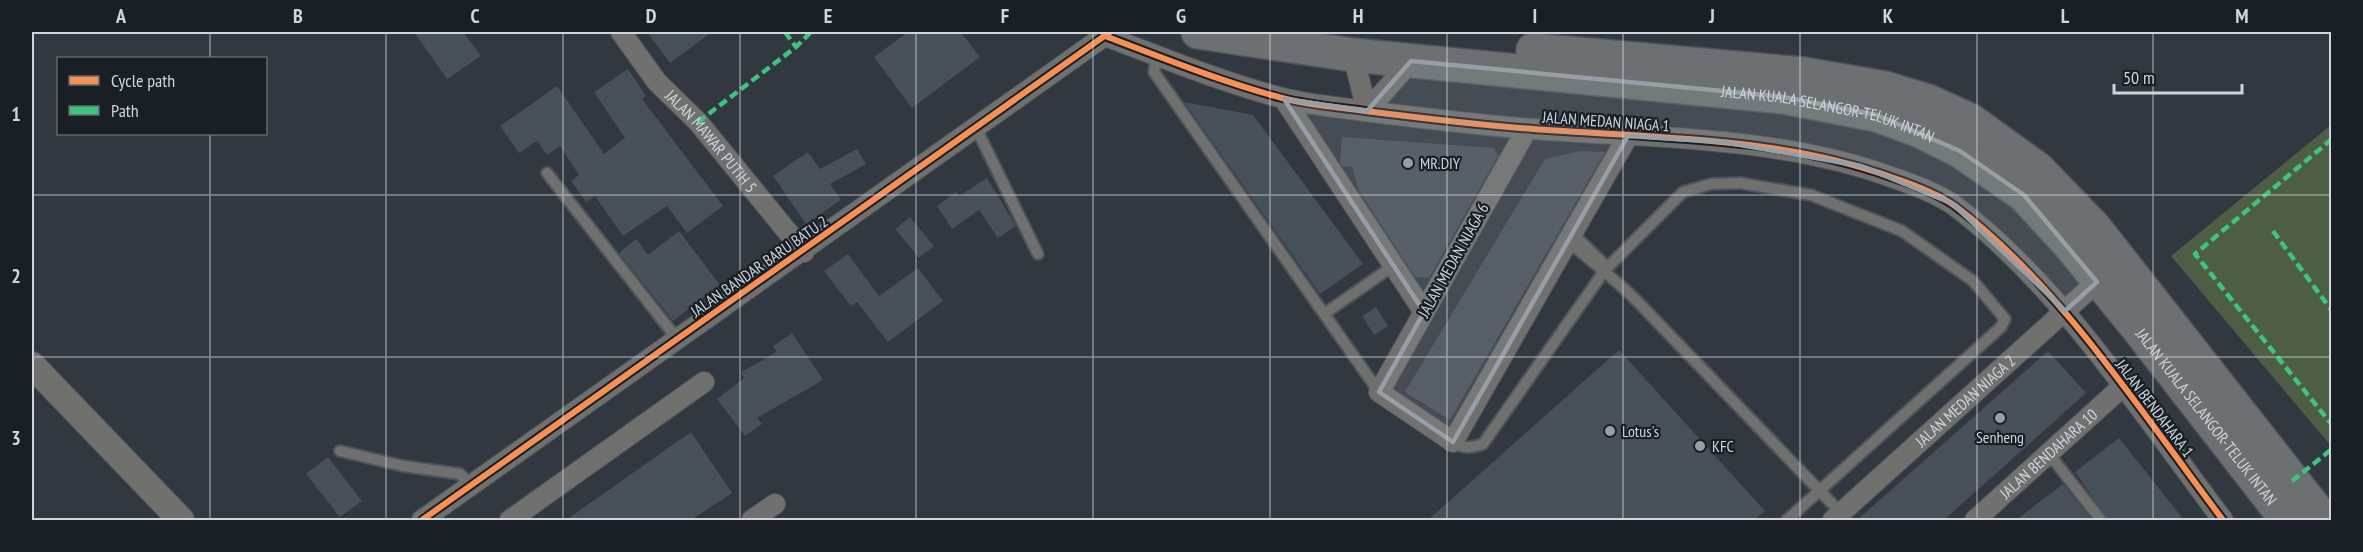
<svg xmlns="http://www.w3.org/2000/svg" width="2363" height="552" viewBox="0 0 2363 552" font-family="'PT Sans Narrow',sans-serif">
<rect width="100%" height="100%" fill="#31383f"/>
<path fill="#4d5e44" d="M 2331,125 L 2331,446 L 2171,256 Z"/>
<path fill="#485059" d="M 414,32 L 463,32 L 481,56 L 447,79 Z
M 647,32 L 712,32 L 670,63 Z
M 908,32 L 961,32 L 980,57 L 912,108 L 874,57 Z
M 628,69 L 646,96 L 642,99 L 723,206 L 687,233 L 667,206 L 623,236 L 595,196 L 586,202 L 571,181 L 579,175 L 560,146 L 547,155 L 537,141 L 519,153 L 500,126 L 557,86 L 604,154 L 625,138 L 594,92 Z
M 1184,102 L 1253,115 L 1363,264 L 1320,294 Z
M 1342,137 L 1494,148 L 1498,156 L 1429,278 L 1415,277 L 1359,191 L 1352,167 L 1342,166 L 1340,162 Z
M 857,149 L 866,164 L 830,184 L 841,200 L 806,224 L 773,176 L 808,152 L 820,169 Z
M 1580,151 L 1605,152 L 1450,420 L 1405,392 L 1545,159 Z
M 987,178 L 1016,226 L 998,238 L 979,210 L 952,229 L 937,206 L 956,192 L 959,196 Z
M 910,217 L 934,246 L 919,258 L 895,229 Z
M 679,231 L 720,285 L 673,321 L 619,253 L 636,239 L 648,255 Z
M 848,254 L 879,296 L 918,268 L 943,301 L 888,342 L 857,302 L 851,306 L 824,271 Z
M 1376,307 L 1388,326 L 1374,335 L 1362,316 Z
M 792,333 L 823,380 L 757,418 L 762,424 L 745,436 L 717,399 L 744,378 L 741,372 L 777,352 L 773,346 Z
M 1619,350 L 1765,511 L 1754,520 L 1428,520 Z
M 2048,351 L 2086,393 L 1944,520 L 1857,520 Z
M 691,432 L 732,493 L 691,520 L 566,520 Z
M 2119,438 L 2184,520 L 2108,520 L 2075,472 Z
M 328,457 L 362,501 L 340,517 L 306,474 Z
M 2063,484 L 2092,520 L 2016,520 Z"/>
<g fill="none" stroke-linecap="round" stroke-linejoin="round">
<g stroke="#4e545b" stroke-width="14">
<path id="service" d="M 1162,58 L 1155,64 L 1154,72 L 1379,392
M 976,128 L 1038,254
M 547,173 L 678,340
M 1573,234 L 1603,263 L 1605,270
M 1569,242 C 1592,262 1615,279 1637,301 L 1841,513
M 1324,314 L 1393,266
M 1453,442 C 1464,449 1471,448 1483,444 L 1605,270 L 1683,192 L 1711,184 L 1740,183 L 1811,195 L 1902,231 L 1973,281 L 2005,319 L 2001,327 L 1787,520
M 340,451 L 403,466 L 460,474 L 472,486
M 2049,454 L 2101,520"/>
</g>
<g stroke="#4e545b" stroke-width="22">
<g id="minor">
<path id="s1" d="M 621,32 L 657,82 L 698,122 L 804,252"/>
<path d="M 1105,36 C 1163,58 1222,82 1282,98 C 1309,105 1338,107 1365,111 C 1421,118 1477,125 1533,129 C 1652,138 1777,136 1891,177 C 1912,184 1937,193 1955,206 C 2061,286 2143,415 2223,520"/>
<path d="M 1353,55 L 1367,111"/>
<path d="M 1284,99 L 1424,312"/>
<path d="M 1367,111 L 1411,61"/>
<path d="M 1527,129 L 1379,392 L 1453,442 L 1628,136"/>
<path d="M 422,520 L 1110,32"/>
<path d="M 510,520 L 704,382"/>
<path d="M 752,520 L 775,504"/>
<path id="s2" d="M 1833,520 L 2097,282"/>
<path id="s3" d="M 1975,520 L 2122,387"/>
</g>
</g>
<g stroke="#4e545b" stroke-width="28">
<path id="tertiary" d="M 32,365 L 181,520"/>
</g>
<g stroke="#4e545b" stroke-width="36">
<g id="trunk">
<path id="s4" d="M 1198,32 L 1353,55 L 1784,97 L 1877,115 L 1920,131 L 1960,151 L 2024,195 L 2070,245 L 2140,331 L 2287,520"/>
<path d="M 1533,50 L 1804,74 L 1885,88 L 1928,101 L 1970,120 L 2038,169 L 2095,228 L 2324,520"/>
</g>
</g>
<use href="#service" stroke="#70706f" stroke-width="10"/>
<use href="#minor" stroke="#70706f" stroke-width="20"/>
<use href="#tertiary" stroke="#70706f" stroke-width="26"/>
<use href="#trunk" stroke="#6c7070" stroke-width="33"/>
<path stroke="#40c37c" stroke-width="4.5" stroke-dasharray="9 4.5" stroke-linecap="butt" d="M 785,32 L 796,47
M 698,122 L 796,47 L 811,32
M 2332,139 L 2195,254 L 2332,425
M 2273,231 L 2332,311
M 2292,481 L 2332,449"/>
<g stroke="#191f25" stroke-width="10">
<path id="cycleway" d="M 1105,36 C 1163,58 1222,82 1282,98 C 1309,105 1338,107 1365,111 C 1421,118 1477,125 1533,129 C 1652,138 1777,136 1891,177 C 1912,184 1937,193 1955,206 C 2061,286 2143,415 2223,520
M 422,520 L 1110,32"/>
</g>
<use href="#cycleway" stroke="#f78f57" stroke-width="6"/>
</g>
<path fill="#969ea6" fill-opacity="0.2" stroke="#969ea6" stroke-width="4.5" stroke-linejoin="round" d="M 1411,61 L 1784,97 L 1877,115 L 1960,151 L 2024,195 L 2097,282 L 2065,311 L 1953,204 L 1861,166 L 1723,142 L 1628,136 L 1453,442 L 1379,392 L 1424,312 L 1284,99 L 1367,111 Z"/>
<path fill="none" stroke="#cdd5de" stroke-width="1.5" stroke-opacity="0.55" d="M 210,32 L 210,58M 386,32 L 386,520M 563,32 L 563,520M 740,32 L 740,520M 916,32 L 916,520M 1093,32 L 1093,520M 1270,32 L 1270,520M 1447,32 L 1447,520M 1623,32 L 1623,520M 1800,32 L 1800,520M 1977,32 L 1977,520M 2153,32 L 2153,520M 210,134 L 210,520M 32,195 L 2332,195M 32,357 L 2332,357"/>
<g fill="#969ea6" stroke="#191f25" stroke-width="2">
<circle cx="1408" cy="163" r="6"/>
<circle cx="2000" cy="418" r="6"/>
<circle cx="1610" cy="431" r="6"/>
<circle cx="1700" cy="446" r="6"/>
</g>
<g text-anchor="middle" stroke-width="4.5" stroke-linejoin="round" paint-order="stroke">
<g font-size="16" fill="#cdd5de" stroke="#191f25">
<text dy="6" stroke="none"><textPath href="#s4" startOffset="636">JALAN KUALA SELANGOR-TELUK INTAN</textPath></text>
<text transform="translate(1606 121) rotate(4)" y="6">JALAN MEDAN NIAGA 1</text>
<text dy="6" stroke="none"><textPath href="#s1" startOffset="142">JALAN MAWAR PUTIH 5</textPath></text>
<text transform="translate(1453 260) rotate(-61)" y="6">JALAN MEDAN NIAGA 6</text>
<text transform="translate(759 266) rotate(-35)" y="6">JALAN BANDAR BARU BATU 2</text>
<text dy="6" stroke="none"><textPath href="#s2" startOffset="178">JALAN MEDAN NIAGA 2</textPath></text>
<text transform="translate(2155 408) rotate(53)" y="6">JALAN BENDAHARA 1</text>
<text dy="6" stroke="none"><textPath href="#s4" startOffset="1140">JALAN KUALA SELANGOR-TELUK INTAN</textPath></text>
<text dy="6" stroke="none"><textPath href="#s3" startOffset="99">JALAN BENDAHARA 10</textPath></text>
</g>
<g font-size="16" fill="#cdd5de" stroke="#191f25" text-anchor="start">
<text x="1420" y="169">MR.DIY</text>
<text x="1622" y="437">Lotus's</text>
<text x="2000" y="443" text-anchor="middle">Senheng</text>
<text x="1712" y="452">KFC</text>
</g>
</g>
<rect width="2363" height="552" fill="none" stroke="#191f25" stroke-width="66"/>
<rect x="57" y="57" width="210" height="78" fill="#191f25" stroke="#61686f" stroke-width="1.5"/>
<rect x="69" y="76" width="30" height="9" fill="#f78f57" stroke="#61686f" stroke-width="1.5"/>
<text x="111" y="87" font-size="18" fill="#cdd5de">Cycle path</text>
<rect x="69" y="106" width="30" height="9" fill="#40c37c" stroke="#61686f" stroke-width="1.5"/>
<text x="111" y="117" font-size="18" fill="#cdd5de">Path</text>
<path d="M2114 84v9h128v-9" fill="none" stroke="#cdd5de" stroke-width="3"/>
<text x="2123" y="84" font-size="18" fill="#cdd5de" stroke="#191f25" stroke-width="4.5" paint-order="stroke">50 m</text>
<rect x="33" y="33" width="2297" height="486" fill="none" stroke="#cdd5de" stroke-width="2"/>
<g font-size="20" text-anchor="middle" font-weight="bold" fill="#cdd5de">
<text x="121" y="23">A</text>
<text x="298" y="23">B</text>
<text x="475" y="23">C</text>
<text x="651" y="23">D</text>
<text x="828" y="23">E</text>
<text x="1005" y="23">F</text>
<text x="1181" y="23">G</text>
<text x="1358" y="23">H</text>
<text x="1535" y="23">I</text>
<text x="1712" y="23">J</text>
<text x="1888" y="23">K</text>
<text x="2065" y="23">L</text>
<text x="2242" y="23">M</text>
<text x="16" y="121">1</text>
<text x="16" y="283">2</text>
<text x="16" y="445">3</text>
</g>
</svg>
